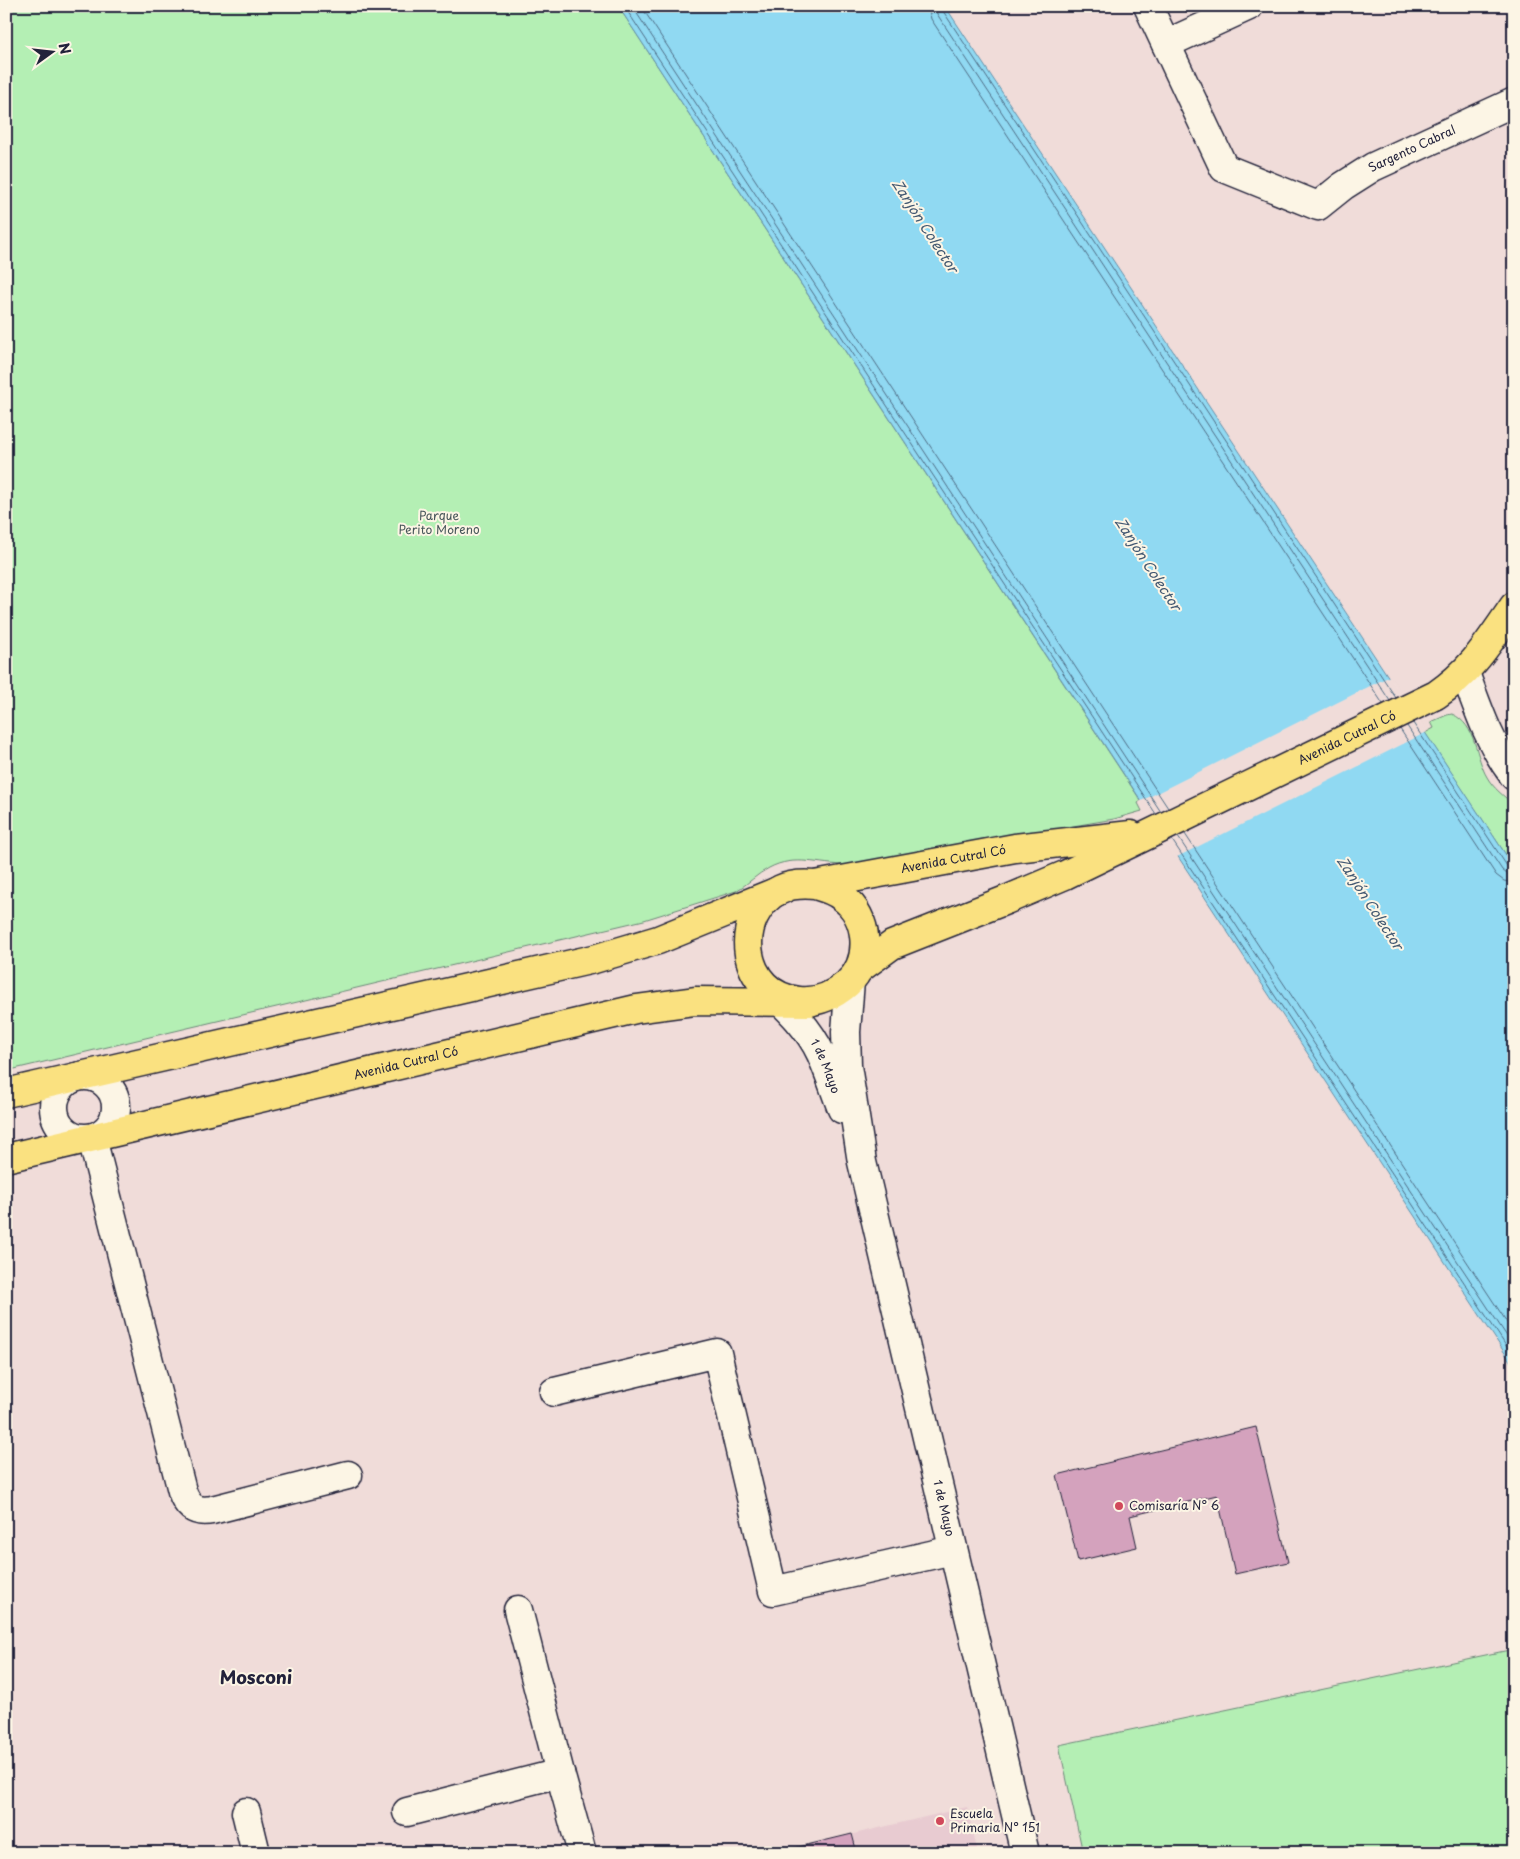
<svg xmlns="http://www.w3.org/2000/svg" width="1520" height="1859" viewBox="0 0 1520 1859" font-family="'Playpen Sans',sans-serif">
<rect width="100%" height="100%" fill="#f0dcd9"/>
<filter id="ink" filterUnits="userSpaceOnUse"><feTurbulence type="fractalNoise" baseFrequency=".02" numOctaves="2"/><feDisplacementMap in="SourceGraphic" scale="10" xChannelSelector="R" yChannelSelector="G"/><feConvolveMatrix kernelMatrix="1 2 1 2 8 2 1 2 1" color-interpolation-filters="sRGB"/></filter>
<g filter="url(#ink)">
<path fill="#e8cbd1" d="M 967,1807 L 978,1853 L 774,1853 Z"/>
<path fill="#b4efb4" stroke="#6b8878" d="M 6,6 L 618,6 L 1141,801 L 1138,803 L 1142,811 L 1114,819 L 846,865 C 819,865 795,854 769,868 C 757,874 748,884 736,891 L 644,920 L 6,1071 Z
M 1452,714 C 1477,725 1475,757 1487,777 C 1493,788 1504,796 1514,805 L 1514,867 L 1425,733 L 1434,728 L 1431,722 L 1447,715 Z
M 1514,1649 L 1514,1853 L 1083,1853 L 1059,1745 Z"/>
<path fill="#90d9f2" stroke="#6490a9" d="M 618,6 L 945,6 L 1514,867 L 1514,1367 Z"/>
<path fill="#f0dcd9" d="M 1390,676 L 1427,732 L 1175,858 L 1139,802 Z"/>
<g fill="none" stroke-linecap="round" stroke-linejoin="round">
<path stroke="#4e6b84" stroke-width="1" d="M 624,6 L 1156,814
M 632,6 L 1161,812
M 641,6 L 1168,808
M 928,6 L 931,19 L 1383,704
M 935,6 L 937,14 L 1390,701
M 942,6 L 943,11 L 1396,698
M 1413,723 L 1507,866 L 1514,869
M 1407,726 L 1502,870 L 1507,874 L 1514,875
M 1400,729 L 1496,875 L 1504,881 L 1514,883
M 1185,834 L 1514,1333
M 1178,837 L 1514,1347
M 1172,840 L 1514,1358"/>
</g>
<path fill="#d4a2bd" stroke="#22223b" d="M 1256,1427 L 1288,1562 L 1235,1574 L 1217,1495 L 1130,1516 L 1137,1547 L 1078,1561 L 1057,1475 Z
M 852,1834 L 857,1853 L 774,1853 Z"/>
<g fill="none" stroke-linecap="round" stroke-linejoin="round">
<g stroke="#22223b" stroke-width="31">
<g id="minor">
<path id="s1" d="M 1148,6 L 1224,168 L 1318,206 L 1343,186 L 1373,167 L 1514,102"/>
<path d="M 1166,44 L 1249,6"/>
<path d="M 1465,673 C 1478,709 1490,745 1514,776"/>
<path id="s2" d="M 850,981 L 846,1032 L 847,1066 L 862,1162 L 1025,1853"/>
<path id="s3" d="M 769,990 C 789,1009 809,1028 821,1054 C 829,1072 835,1091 842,1109"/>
<circle cx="85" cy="1107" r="31"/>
<path d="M 92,1138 L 182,1491 C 187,1506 195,1513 212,1510 L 348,1475"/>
<path d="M 554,1392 L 717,1353 L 773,1591 L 953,1550"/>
<path d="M 518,1610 L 560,1773 L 582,1853"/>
<path d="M 246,1812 L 256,1853"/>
<path d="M 407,1812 L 560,1773"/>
</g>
</g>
<g stroke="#22223b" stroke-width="31">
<g id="major">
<path id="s4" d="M 815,885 C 825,888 834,890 842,897 C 869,916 873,961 847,984 C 833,996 818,1003 799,1001 C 740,995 730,915 781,889 C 792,884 803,884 815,885 L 1015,848 L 1131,835"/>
<path id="s5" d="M 859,969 L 892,945 L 1006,900 L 1065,875 L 1436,695 C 1473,670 1489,642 1514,606"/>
<path d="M 6,1093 L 594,959 L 658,940 L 783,889"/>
<path id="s6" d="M 6,1158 L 636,1009 L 695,1001 L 810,1002"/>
</g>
</g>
<use href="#minor" stroke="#fcf5e5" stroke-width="28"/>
<use href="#major" stroke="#fae180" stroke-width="28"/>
</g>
</g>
<g fill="#d1495b" stroke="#fcf5e5" stroke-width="2">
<circle cx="1119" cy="1506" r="5"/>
<circle cx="940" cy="1821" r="5"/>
</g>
<g text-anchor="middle" stroke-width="4" stroke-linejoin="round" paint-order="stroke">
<g font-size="12" fill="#22223b" stroke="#fcf5e5">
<text dy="4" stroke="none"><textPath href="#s1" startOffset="391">Sargento Cabral</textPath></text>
<text dy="4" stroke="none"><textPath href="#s5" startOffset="541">Avenida Cutral Có</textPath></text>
<text dy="4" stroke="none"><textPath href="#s4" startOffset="508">Avenida Cutral Có</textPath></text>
<text dy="4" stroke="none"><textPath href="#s6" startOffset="411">Avenida Cutral Có</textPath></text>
<text dy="4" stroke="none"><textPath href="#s3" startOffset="96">1 de Mayo</textPath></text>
<text dy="4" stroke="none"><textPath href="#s2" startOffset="538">1 de Mayo</textPath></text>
</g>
<g font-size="12" fill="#465559" stroke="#fcf5e5">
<text x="439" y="520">Parque<tspan x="439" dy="14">Perito Moreno</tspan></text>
</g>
<g font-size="12" fill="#22223b" stroke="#fcf5e5" text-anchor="start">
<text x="1129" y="1510">Comisaría N° 6</text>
<text x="950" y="1818">Escuela<tspan x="950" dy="14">Primaria N° 151</tspan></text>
</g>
<g font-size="14" font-style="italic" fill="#435972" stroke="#fcf5e5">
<text transform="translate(925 226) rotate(57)" y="5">Zanjón Colector</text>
<text transform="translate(1148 564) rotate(57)" y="5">Zanjón Colector</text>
<text transform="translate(1370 903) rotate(57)" y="5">Zanjón Colector</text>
</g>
<g font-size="18" font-weight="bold" fill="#22223b" stroke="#fcf5e5">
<text x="256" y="1684">Mosconi</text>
</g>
</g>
<rect width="1520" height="1859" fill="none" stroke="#fcf5e5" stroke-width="25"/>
<rect x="12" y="12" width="1495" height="1834" fill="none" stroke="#22223b" stroke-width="2" filter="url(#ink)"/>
<g transform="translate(52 52) rotate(75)" stroke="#fcf5e5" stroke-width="4" paint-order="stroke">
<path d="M0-4L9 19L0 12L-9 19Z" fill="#22223b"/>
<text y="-8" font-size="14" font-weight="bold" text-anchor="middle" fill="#22223b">N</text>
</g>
</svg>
